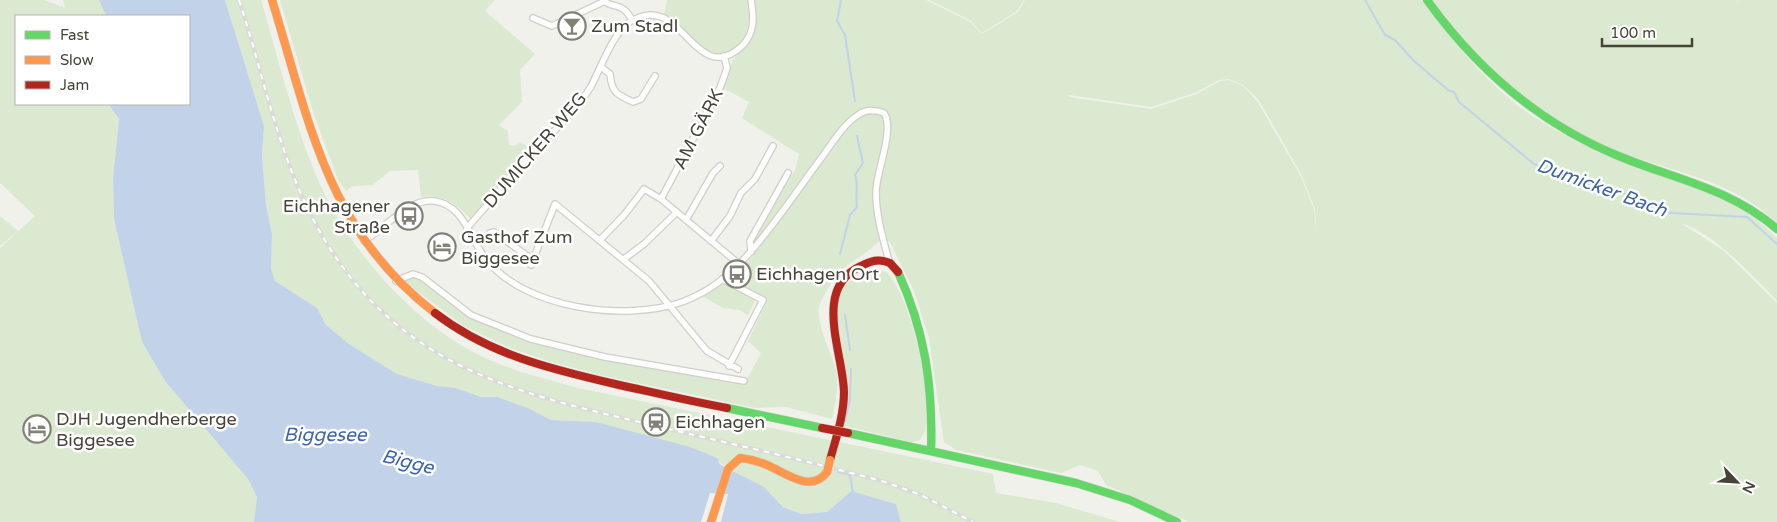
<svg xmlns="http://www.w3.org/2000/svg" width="1777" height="522" viewBox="0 0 1777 522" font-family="'Varela Round',sans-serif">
<rect width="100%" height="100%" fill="#f1f1ec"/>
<path fill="#dae9cf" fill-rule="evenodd" d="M 0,0 L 44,0 L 65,8 L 63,0 L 99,0 L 106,16 L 16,16 L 16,104 L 107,104 L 119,119 L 113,177 L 114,218 L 142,342 L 165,381 L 248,479 L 257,497 L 254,522 L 0,522 L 0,248 L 35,216 L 0,183 Z
M 225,0 L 261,0 C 278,58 292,117 315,173 C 344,244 409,320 479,355 C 509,370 549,380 583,389 L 993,474 L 996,493 L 1056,503 L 1120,522 L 901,522 L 896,504 L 851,491 L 827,512 L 801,514 L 783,507 L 767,490 L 718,462 L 596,422 L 551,420 L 528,408 L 497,397 L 481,397 L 457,388 L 437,386 L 397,374 L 349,344 L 326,325 L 317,308 L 275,281 L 271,269 L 272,234 L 266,205 L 262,156 L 264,126 Z
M 280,0 L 495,0 L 485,11 L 535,54 L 520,70 L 522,102 L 499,125 L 508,131 L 509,145 L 514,146 L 520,142 L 527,146 L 529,150 L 471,219 C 456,204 443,193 421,197 L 418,170 L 390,171 L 373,185 L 353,186 L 346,191 L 338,180 L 314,115 Z
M 667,0 L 749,0 C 753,25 741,66 707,50 C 691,42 677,29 663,17 Z
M 753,0 L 926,0 L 969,21 L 982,34 L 1018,12 L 1025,0 L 1421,0 C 1450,38 1486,83 1525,111 C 1552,129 1582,145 1612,158 C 1652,175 1699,180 1737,204 C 1752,213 1764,226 1777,238 L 1777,301 C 1754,277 1713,232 1681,223 L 1724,251 L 1777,303 L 1777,522 L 1189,522 L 1106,485 L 1098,471 L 1080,465 L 1061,473 L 956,450 L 944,442 L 929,338 L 914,291 L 890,242 L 879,241 C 865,257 845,262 833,280 C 829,287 821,299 819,307 C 816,324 832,354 836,370 C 839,386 836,403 832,419 L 786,407 L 755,408 L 605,376 L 551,362 L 510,348 L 464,326 L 405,282 L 412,277 L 420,280 L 469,317 L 604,360 L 744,385 L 761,353 L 748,341 L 768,299 L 735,284 L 733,278 L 755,254 L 754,237 L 795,170 L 799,154 L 742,118 L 749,102 L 723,88 L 732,61 L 753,36 L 756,18 ZM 1229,79 L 1243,85 L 1258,99 L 1300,172 L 1315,209 L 1317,236 L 1314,209 L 1299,173 L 1257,101 L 1243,86 L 1229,80 L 1220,81 L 1197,94 L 1151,109 L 1069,97 L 1069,95 L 1151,107 L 1197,92 L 1219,80 Z
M 929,0 L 1024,0 L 1017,11 L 982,33 L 970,20 Z
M 1433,0 L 1739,0 L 1736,3 L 1740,0 L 1777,0 L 1777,223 C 1736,182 1672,171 1619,152 C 1543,124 1478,66 1433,0 Z
M 0,216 L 18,231 L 0,246 Z
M 885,271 C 910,290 934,399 925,430 C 924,433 922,437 920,440 L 911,442 L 841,425 C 846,404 848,385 845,363 C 839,317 819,276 885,271 Z
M 726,282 L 756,298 L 748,315 L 739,310 L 723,308 L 702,296 Z"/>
<path fill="#c2d2e9" d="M 99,0 L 225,0 L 264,126 L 262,156 L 266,205 L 272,234 L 271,269 L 275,281 L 317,308 L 326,325 L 349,344 L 397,374 L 437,386 L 456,388 L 481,397 L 497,397 L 528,408 L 551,420 L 596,422 L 690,447 L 719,459 L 718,462 L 721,465 L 764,487 L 783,507 L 801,514 L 827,512 L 851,491 L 896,504 L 901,522 L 721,522 L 728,494 L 710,493 L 701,522 L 254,522 L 257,497 L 248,479 L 165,381 L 142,342 L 114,219 L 113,177 L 119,119 L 108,104 L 189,104 L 189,16 L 106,16 Z"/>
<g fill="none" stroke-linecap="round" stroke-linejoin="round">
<path stroke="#c2d2e9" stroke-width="2" d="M 841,0 L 837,21 L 845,35 L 855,101
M 1365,0 L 1385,35 L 1395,40 L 1414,61 L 1448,90 L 1454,92 L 1459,102 L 1534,164 L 1549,171 L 1632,196 L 1671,213 L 1747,217 L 1777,244
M 840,254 L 850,215 L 857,207 C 855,195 859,186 855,175 L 863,163 L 857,136
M 845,315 L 850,350
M 845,421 L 850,400 L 851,369
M 838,472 L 850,475 L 853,493"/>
<g stroke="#cfceca" stroke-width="8">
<path id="street" d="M 603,0 C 614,10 621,0 632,20
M 533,18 L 552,26 L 603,2
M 601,67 L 610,74 C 612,93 616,94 633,102 L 641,99 L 655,76
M 661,199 L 720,88 L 727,68 L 724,56
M 686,220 L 713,173 L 720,166
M 467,228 C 489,203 510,178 533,153 C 552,132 575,112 590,88 C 601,69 614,27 635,19 C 645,14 653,14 664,18 C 689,30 707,79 742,46 C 755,33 754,17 751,0
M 489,239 L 490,233 L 494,232 L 533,260
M 600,240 L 625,214 L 644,189 L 661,199 L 739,264
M 364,241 C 383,230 410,197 434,201 C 463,204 470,238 485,258 C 524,309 625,322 682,302 C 709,292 733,273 751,251 C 777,222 798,189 822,157 C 833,142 843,125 858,115 C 866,109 876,110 884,113 C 895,130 876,172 876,192 C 876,216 883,239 889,261
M 711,241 L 730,216 L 741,193 L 755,179 L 773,146
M 751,252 L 750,241 L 788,173
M 624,259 L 644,244 L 677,212
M 531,265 L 555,204 L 649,281 L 707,351 L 738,369
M 722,279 L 763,300 L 729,366
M 396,281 L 413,274 L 422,277 L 471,315 L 531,339 L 605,357 L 744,381"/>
</g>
<g stroke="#cfcfc4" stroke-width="9">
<path id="fast" d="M 1427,0 C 1476,68 1537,122 1616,155 C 1673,179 1728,187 1777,229
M 898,272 C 925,331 933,386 931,451
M 727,408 L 822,428
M 848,433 L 1076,483 L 1130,500 L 1177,522"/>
</g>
<g stroke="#cfcfc4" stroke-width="9">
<path id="slow" d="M 272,0 C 310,123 326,229 435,313
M 711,522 L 728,469 L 740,458 C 750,459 758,461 767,465 C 786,473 811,494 827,472"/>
</g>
<g stroke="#cfcfc4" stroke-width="9">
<path id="jam" d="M 435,313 C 488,354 550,369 615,384 C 652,392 689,401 727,408
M 830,460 C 836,438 844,415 844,392 C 843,352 812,288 861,266 C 871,261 879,258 890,263 L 898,272"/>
</g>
<use href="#street" stroke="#fdfdfc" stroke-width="5.5"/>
<use href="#fast" stroke="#63d668" stroke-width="8"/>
<use href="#slow" stroke="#ff974d" stroke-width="8"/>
<use href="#jam" stroke="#b3261e" stroke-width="8"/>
<g stroke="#dadad9" stroke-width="4">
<path id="rail" d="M 239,0 C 266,82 280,167 326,242 C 404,370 521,394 656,426 C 732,444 809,461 885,482 L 921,495 L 973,522"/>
</g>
<use href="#rail" stroke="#fff" stroke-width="2" stroke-dasharray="5.5" stroke-linecap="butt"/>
<g stroke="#cfcfc4" stroke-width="9" stroke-linecap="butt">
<path id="slow-bridge" d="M 827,472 L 830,460"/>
</g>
<g stroke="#cfcfc4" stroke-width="9" stroke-linecap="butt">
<path id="jam-bridge" d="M 822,428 L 848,433"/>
</g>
<use href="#slow-bridge" stroke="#ff974d" stroke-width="8"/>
<use href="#jam-bridge" stroke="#b3261e" stroke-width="8"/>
</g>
<defs>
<g id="bar-ring" transform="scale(1.4375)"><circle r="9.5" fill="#fff" stroke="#828178" stroke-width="1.5"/><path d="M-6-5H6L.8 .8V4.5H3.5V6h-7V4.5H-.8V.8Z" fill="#828178"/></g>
<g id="bus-ring" transform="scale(1.4375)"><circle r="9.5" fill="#fff" stroke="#828178" stroke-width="1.5"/><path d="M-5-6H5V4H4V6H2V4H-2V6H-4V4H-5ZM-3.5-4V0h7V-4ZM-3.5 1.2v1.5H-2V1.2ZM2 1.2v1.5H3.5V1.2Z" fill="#828178"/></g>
<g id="hotel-ring" transform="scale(1.4375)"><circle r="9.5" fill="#fff" stroke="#828178" stroke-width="1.5"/><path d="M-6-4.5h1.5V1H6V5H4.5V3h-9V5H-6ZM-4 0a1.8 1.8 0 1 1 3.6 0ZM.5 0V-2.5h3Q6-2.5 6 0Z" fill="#828178"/></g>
<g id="station-ring" transform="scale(1.4375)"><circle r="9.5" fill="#fff" stroke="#828178" stroke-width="1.5"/><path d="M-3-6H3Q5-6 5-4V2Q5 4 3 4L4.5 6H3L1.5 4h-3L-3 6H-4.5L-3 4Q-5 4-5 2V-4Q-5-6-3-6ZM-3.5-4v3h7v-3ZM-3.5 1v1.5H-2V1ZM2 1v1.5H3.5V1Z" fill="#828178"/></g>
</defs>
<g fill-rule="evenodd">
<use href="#bar-ring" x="572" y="26"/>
<use href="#bus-ring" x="409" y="216"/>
<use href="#hotel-ring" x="442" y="247"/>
<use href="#bus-ring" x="737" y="274"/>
<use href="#station-ring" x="656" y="422"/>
<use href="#hotel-ring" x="37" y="429"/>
</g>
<g text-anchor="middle" stroke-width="5" stroke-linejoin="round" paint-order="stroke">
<g font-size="18" fill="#464439" stroke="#fff" text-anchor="start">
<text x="591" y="32">Zum Stadl</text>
<text x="390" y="212" text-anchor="end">Eichhagener<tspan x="390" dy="21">Straße</tspan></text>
<text x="461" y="243">Gasthof Zum<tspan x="461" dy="21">Biggesee</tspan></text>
<text x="756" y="280">Eichhagen Ort</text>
<text x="56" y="425">DJH Jugendherberge<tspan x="56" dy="21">Biggesee</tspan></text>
<text x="675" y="428">Eichhagen</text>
</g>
<g font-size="18" fill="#464439" stroke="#fff">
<text transform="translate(698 129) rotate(-63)" y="6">AM GÄRK</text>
<text transform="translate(535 150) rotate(-49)" y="6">DUMICKER WEG</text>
</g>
<g font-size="19" font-style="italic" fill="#3e65a6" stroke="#fff">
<text transform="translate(1602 187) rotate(20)" y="7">Dumicker Bach</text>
<text x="325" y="441">Biggesee</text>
<text transform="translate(408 461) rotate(14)" y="7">Bigge</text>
</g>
</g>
<rect x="15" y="15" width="175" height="90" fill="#ffffff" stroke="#b5b4b0"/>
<rect x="25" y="31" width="25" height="8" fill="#63d668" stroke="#b5b4b0"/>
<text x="60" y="40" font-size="15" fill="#464439">Fast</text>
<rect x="25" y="56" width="25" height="8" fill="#ff974d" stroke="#b5b4b0"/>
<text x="60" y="65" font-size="15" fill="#464439">Slow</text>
<rect x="25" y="81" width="25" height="8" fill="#b3261e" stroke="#b5b4b0"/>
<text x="60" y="90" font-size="15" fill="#464439">Jam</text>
<g transform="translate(1737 482) rotate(115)" stroke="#ffffff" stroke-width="4" paint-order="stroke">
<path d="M0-4L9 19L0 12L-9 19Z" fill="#464439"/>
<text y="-8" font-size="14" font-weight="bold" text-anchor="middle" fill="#464439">N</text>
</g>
<path d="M1602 38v8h90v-8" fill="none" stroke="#464439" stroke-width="2.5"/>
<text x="1610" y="38" font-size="15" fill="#464439" stroke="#ffffff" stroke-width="4" paint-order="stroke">100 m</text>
</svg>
